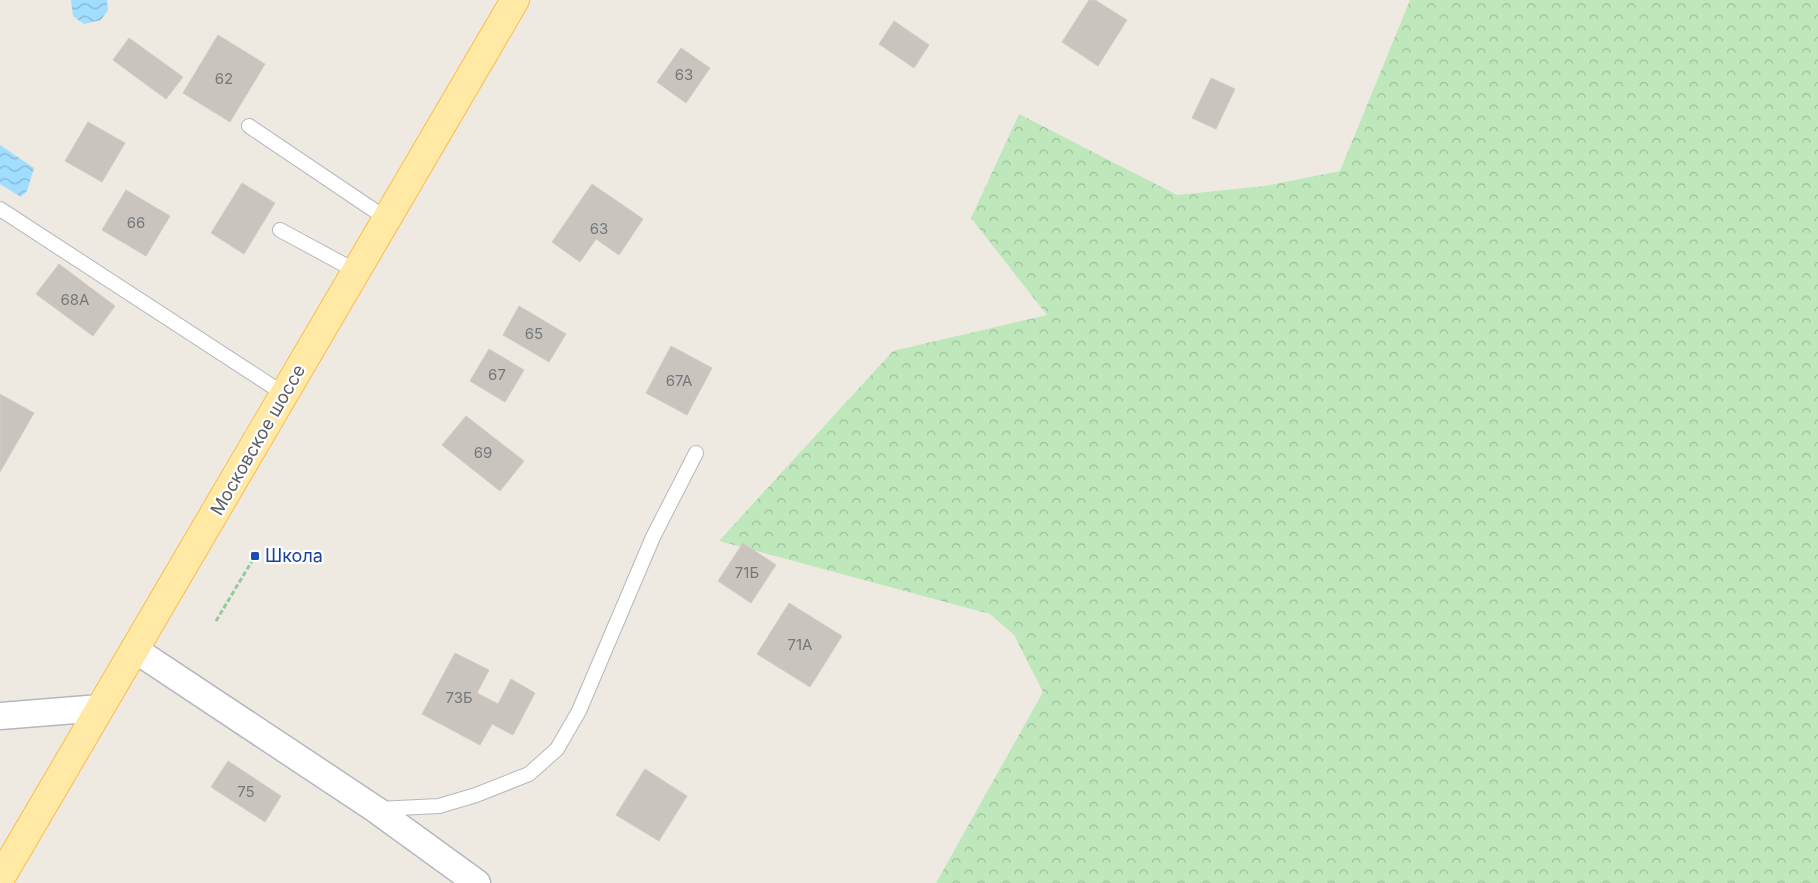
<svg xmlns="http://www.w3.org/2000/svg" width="1818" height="883" viewBox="0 0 1818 883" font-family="Inter,sans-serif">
<defs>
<pattern id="forest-crowns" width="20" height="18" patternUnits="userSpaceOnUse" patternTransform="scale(1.25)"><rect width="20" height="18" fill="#bee8bb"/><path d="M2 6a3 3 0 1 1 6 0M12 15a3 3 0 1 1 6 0" fill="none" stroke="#9dbf9c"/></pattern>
<pattern id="water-waves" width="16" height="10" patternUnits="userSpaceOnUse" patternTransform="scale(1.25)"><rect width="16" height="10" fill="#a0ddff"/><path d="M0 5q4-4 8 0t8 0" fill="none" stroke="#85b6d2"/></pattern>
</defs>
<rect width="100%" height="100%" fill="#eeeae1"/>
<path fill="url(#forest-crowns)" d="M 1410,0 L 1818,0 L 1818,883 L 936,883 L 1043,692 L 1014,635 L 990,614 L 719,541 L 893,351 L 1047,315 L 971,218 L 1019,114 L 1177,195 L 1265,186 L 1340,171 Z"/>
<path fill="url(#water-waves)" d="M 71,0 L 107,0 L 108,10 L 101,20 L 84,24 L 73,16 Z
M 0,145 L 34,168 L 27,191 L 21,197 L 0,184 Z"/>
<path fill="#c9c5be" stroke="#d3cbbf" d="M 1089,0 L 1095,0 L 1127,20 L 1098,66 L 1062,42 Z
M 894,21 L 929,45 L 914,68 L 879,44 Z
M 218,35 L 265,64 L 230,122 L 183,93 Z
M 129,38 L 183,77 L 166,99 L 113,60 Z
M 681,48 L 710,68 L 686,103 L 657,82 Z
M 1211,78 L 1235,89 L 1216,129 L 1192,118 Z
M 88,122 L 125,143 L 102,182 L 65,161 Z
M 242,183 L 275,203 L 244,254 L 211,233 Z
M 592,184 L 643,219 L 619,255 L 596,239 L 580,262 L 552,242 Z
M 126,190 L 170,216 L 146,256 L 102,230 Z
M 59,264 L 115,306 L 93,336 L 36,294 Z
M 519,306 L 566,334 L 549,362 L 503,335 Z
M 671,346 L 712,368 L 687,415 L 646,393 Z
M 489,349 L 524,370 L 505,402 L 470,381 Z
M 0,394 L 34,413 L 0,472 Z
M 466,416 L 524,461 L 500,491 L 442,445 Z
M 743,543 L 776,565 L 751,603 L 718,581 Z
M 789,603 L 842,636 L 810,687 L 757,654 Z
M 455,653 L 489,670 L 477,693 L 498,704 L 511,679 L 535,693 L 513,735 L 492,724 L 480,745 L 422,714 Z
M 228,761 L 281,796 L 265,822 L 211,787 Z
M 645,769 L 687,796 L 659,841 L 616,815 Z"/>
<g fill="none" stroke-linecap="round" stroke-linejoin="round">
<g stroke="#b4b8bd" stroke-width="16">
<path id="lane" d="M 249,126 L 387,219
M 0,209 L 284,394
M 280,230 L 356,271
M 378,809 L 439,806 L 476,795 L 529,774 L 557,749 L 579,711 L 653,537 L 696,453"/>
</g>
<g stroke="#b4b8bd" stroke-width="29">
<path id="street" d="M 134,649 L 375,809 L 477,883
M 0,716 L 100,708"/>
</g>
<g stroke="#fdbc4b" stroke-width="30">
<path id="primary" d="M 0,879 L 515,0"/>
</g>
<path stroke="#93ca9e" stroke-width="3" stroke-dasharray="5 2.5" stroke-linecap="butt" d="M 216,621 L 255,556"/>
<use href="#lane" stroke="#fff" stroke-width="14"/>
<use href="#street" stroke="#fff" stroke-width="26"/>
<use href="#primary" stroke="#ffe9a5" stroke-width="28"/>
</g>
<rect fill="#1a4fb4" stroke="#fff" stroke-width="2" x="250" y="551" width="10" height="10" rx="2.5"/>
<g text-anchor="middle" stroke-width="4.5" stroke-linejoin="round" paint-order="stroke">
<g font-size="15" fill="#75787a">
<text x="684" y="80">63</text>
<text x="224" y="84">62</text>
<text x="136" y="228">66</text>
<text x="599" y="234">63</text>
<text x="75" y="305">68А</text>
<text x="534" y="339">65</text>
<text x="497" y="380">67</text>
<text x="679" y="386">67А</text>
<text x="483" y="458">69</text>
<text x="747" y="578">71Б</text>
<text x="800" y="650">71А</text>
<text x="459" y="703">73Б</text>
<text x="246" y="797">75</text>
</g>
<g font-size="18" fill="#595f63" stroke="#fff">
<text transform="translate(258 440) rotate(-60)" y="6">Московское шоссе</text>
</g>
<g font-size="18" fill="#164399" stroke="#fff" text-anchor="start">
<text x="265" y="562">Школа</text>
</g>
</g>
</svg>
